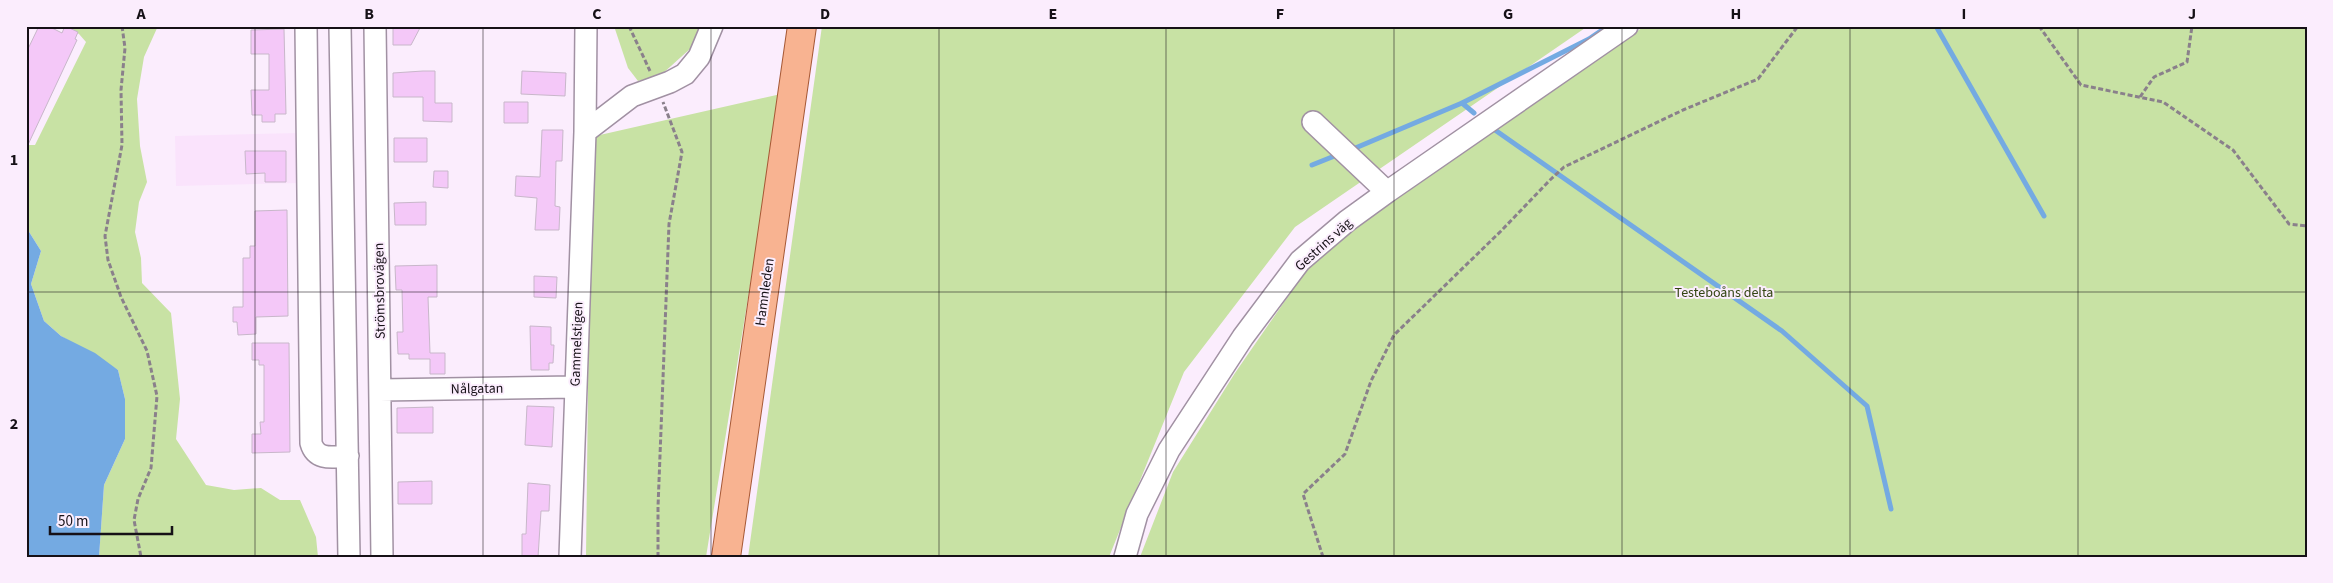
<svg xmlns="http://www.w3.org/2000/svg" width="2333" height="583" viewBox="0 0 2333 583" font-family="'Source Sans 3',sans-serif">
<rect width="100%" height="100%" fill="#fbedfd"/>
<path fill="#fae3fc" d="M 299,133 L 300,183 L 176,186 L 175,136 Z"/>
<path fill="#c8e2a4" d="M 65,26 L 158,26 L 144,57 L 137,99 L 140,146 L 147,182 L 139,202 L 135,232 L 141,258 L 142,283 L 171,313 L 180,399 L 176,439 L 206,485 L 234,490 L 261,488 L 280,500 L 300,500 L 316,537 L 318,557 L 99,557 L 104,485 L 125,439 L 125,399 L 118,370 L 61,336 L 44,321 L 31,284 L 41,251 L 26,227 L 26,145 L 35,145 L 86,42 L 79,34 Z
M 614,26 L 703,26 L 701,39 L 661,75 L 638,81 L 628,68 Z
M 822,26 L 1588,26 L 1295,227 L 1184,372 L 1109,557 L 748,557 Z
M 1645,26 L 2307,26 L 2307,557 L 1140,557 L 1173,472 L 1235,373 L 1307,269 L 1384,203 L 1518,108 Z
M 781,94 L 706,557 L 586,557 L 591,137 Z"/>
<path fill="#74aae2" d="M 26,227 L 41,251 L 31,284 L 44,321 L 61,336 L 95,353 L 118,370 L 125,399 L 125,439 L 104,485 L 99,557 L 26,557 Z"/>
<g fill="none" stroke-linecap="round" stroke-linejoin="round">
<path stroke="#74aae2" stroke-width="5" d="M 1936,26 L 2044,216
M 1462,103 L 1474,113
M 1495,130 L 1782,331 L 1867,406 L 1891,509
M 1353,149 L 1462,103 L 1589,39 L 1608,26
M 1312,165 L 1337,155"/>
</g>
<path fill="#f4c8f8" stroke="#c8b7ca" d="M 39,26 L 48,26 L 62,33 L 65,26 L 78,32 L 75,39 L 77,40 L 26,149 L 26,53 Z
M 393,26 L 421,26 L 411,45 L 393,45 Z
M 284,29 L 286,114 L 275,114 L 275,122 L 262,122 L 262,115 L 252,115 L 251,90 L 269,90 L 269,54 L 251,54 L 251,30 Z
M 423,71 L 435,71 L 435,103 L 452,103 L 452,122 L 423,121 L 423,97 L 393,97 L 393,73 Z
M 522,71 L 566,73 L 565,96 L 521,94 Z
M 504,102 L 528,102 L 528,123 L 504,123 Z
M 542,130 L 563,130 L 562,161 L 556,161 L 555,206 L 560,207 L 559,230 L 535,230 L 537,198 L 515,196 L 516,176 L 540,177 Z
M 394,138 L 427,138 L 427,162 L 394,162 Z
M 245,151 L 286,151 L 286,182 L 265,182 L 265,173 L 246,174 Z
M 434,171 L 448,171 L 448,188 L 433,187 Z
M 426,202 L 426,225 L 395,225 L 394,203 Z
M 287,210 L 288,316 L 256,317 L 256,334 L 238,335 L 237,322 L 233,322 L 233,307 L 243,307 L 243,258 L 250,258 L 250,246 L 255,246 L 255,211 Z
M 437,265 L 437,297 L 428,297 L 430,353 L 445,353 L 445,374 L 430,374 L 430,359 L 409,359 L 409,354 L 398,354 L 397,332 L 403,332 L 402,290 L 396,290 L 395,266 Z
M 534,276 L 557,277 L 556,298 L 534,297 Z
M 530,326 L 551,327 L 551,345 L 554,345 L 553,363 L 549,363 L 549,370 L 531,370 Z
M 252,343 L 289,343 L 290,452 L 252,453 L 252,434 L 261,434 L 260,422 L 264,422 L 264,365 L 259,365 L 259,360 L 252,360 Z
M 527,406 L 554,407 L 552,447 L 525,445 Z
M 433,407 L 433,433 L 397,433 L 397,408 Z
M 432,481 L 432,504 L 398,504 L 398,482 Z
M 528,483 L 550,485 L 549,511 L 541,511 L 538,557 L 522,557 L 522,534 L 526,534 Z"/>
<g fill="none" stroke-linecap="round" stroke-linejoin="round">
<g stroke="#a191a3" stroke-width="24">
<path id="minor" d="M 306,26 L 311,443 C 316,461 333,457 348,456
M 340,26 L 349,557
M 375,26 L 382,557
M 1313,122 L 1387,192
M 585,132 L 632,96 L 670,82 L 685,74 L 699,57 L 712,26
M 380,390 L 574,387
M 570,557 L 585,132 L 586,26
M 1125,557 L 1137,514 L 1169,450 L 1243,337 L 1300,261 L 1347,221 L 1387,192 L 1627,26"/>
</g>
<g stroke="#a65936" stroke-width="30">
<path id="major" d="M 726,557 L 802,26"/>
</g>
<path stroke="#8a808b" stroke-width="3" stroke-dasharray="5 2.5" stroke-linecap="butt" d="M 122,26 L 125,48 L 121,90 L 122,145 L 105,236 L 108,260 L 121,297 L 147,351 L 157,396 L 151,468 L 138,499 L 134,520 L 141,557
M 629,26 L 650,71
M 2039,26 L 2081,85 L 2163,102 L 2233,150 L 2289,224 L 2307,226
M 2140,97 L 2154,77 L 2187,62 L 2192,26
M 658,557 L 658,507 L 669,224 L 682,152 L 663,102
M 1323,557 L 1303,494 L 1345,454 L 1371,381 L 1394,335 L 1501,231 L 1550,180 L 1564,167 L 1683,110 L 1758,79 L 1798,26"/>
<use href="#minor" stroke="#fff" stroke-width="21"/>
<use href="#major" stroke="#f8b391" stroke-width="28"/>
</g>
<path fill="none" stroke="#161117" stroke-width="1" stroke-opacity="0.55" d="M 255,26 L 255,557M 483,26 L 483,557M 711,26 L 711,557M 939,26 L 939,557M 1166,26 L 1166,557M 1394,26 L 1394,557M 1622,26 L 1622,557M 1850,26 L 1850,557M 2078,26 L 2078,557M 26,292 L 2307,292"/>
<g text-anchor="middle" stroke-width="4" stroke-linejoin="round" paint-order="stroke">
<g font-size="14" fill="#161117" stroke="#fbedfd">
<text transform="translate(1323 244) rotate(-42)" y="5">Gestrins väg</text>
<text transform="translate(379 291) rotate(-91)" y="5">Strömsbrovägen</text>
<text transform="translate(764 292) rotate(-82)" y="5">Hamnleden</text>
<text transform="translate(576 344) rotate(-88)" y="5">Gammelstigen</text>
<text transform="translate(477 388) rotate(-1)" y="5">Nålgatan</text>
</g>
<g font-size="14" fill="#334512" stroke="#fbedfd">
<text x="1724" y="297">Testeboåns delta</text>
</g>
</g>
<rect width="2333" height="583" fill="none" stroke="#fbedfd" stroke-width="55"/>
<path d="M50 526v8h122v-8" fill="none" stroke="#161117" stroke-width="2.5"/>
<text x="58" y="526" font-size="15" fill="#161117" stroke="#fbedfd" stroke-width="4" paint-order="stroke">50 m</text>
<rect x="28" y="28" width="2278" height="528" fill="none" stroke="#161117" stroke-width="2"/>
<g font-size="16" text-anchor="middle" font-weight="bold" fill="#161117">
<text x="141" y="19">A</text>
<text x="369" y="19">B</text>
<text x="597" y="19">C</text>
<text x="825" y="19">D</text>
<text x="1053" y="19">E</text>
<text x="1280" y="19">F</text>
<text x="1508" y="19">G</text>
<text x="1736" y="19">H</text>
<text x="1964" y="19">I</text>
<text x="2192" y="19">J</text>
<text x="14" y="165">1</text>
<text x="14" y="429">2</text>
</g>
</svg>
